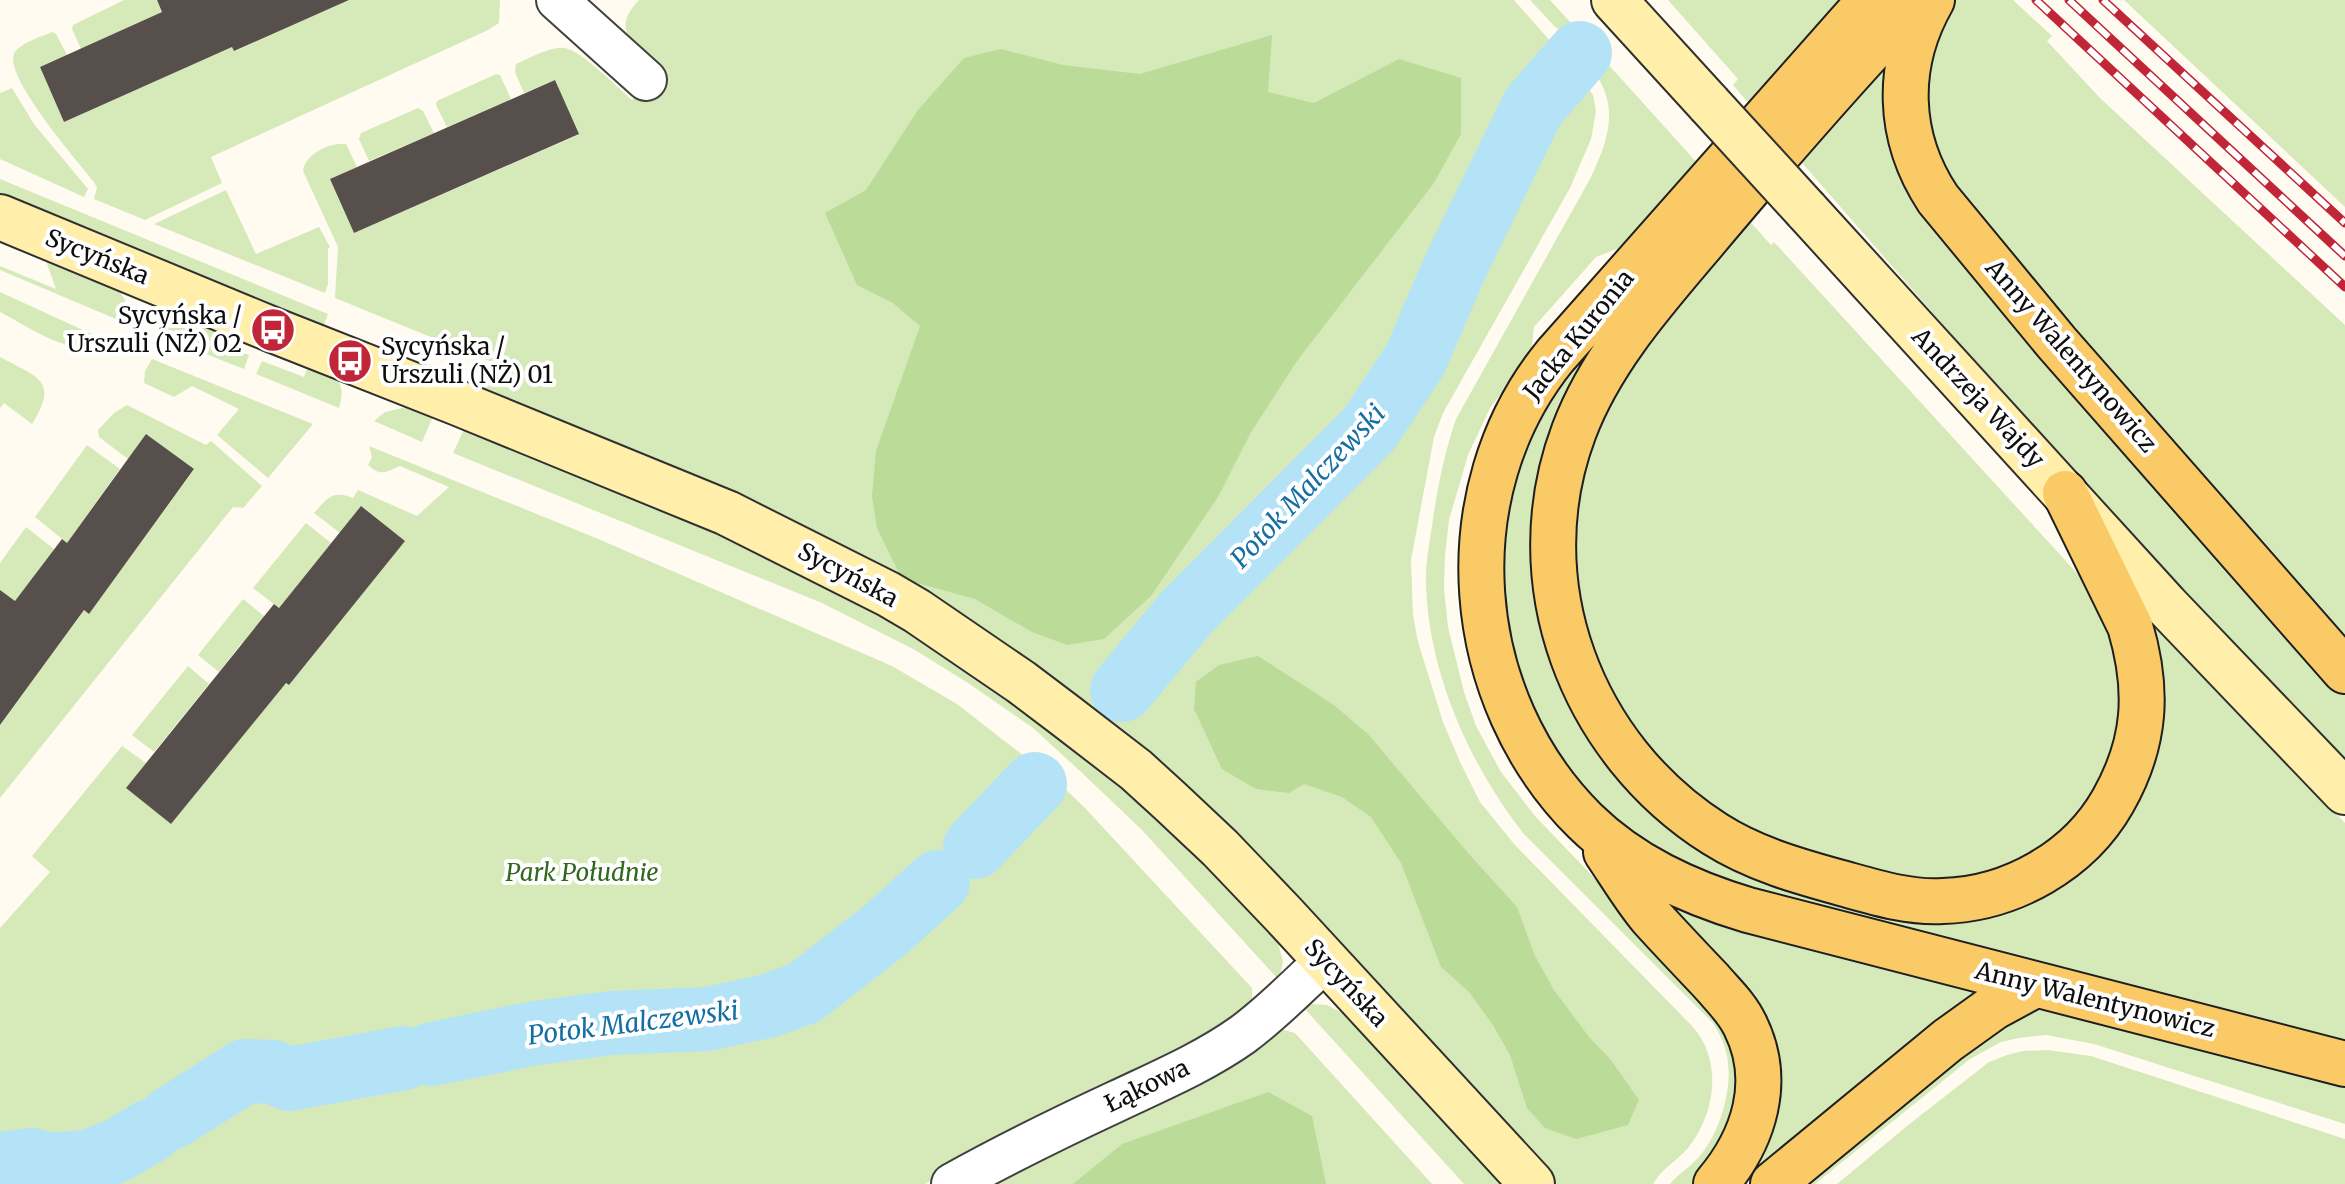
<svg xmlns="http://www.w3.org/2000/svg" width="2345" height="1184" viewBox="0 0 2345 1184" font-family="Merriweather,serif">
<rect width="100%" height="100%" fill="#fffbf0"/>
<path fill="#d6eab9" d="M 124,0 L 157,0 L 162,12 L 81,49 L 72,29 L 73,25 Z
M 349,0 L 500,0 L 499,23 L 488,30 L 211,157 L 222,183 L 145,220 L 94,199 L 97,188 L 94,182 C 79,163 4,77 14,54 C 19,43 41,37 52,32 L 56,34 L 67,55 L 40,67 L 64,122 L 232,47 L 235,51 Z
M 639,0 L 1514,0 L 1575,69 L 1593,95 L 1596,111 L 1591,139 L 1570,188 L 1443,413 L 1434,437 L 1411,560 L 1413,615 L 1418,642 L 1443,722 L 1460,762 L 1480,802 L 1514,844 L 1692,1026 C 1723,1060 1716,1113 1688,1148 C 1677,1161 1662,1168 1653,1184 L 1557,1184 L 1070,692 L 977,625 L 902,579 L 481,391 L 492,362 L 335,298 L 338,247 L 303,171 C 305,154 330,142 346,144 L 357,167 L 330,179 L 354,233 L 578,135 L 555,80 L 524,93 L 515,72 L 516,64 C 530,58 550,46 565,48 C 582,51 618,88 632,100 L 661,69 C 637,46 608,32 639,0 Z
M 1530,0 L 1550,0 L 1571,23 C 1566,28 1564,31 1556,28 Z
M 1668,0 L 1847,0 L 1750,105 L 1733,85 L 1738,79 Z
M 1946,0 L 2013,0 L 2052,36 L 2047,41 L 2100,98 L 2345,325 L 2345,651 L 1970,218 L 1923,136 L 1932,29 Z
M 2124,0 L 2345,0 L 2345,207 Z
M 1580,33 L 1699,165 L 1627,245 L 1596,257 L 1534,327 L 1531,354 L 1490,408 L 1468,455 L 1449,520 L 1445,556 L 1444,589 L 1448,627 L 1464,692 L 1476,726 L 1501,772 L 1535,816 L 1712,1001 L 1747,1081 L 1700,1184 L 1670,1184 C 1678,1174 1689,1168 1698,1158 C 1720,1134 1735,1084 1726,1052 C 1724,1042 1718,1032 1713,1023 L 1523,833 C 1469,763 1430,676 1426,587 C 1425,566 1429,546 1432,526 C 1437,490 1444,454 1456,419 L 1590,179 C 1619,119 1617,91 1570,42 Z
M 1899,43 L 1893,65 L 2011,313 L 2345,695 L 2345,762 L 2205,617 L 2054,452 L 1797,157 Z
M 496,74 L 500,75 L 511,99 L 447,127 L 436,105 L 437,101 Z
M 12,88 L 34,124 L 88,189 L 84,197 L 0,159 L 0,93 Z
M 418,108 L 423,111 L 434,133 L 369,161 L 359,139 L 361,133 Z
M 0,179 L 328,314 L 323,327 L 0,196 Z
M 226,190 L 256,254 L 319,227 L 330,247 L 328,249 L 328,284 L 325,293 L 154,224 Z
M 1728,197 L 1554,447 L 1605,752 L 1869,905 L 2078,865 L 2152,626 L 2156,625 L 2345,823 L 2345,1044 L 1725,883 L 1644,844 L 1599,805 L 1556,753 L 1520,686 L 1502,614 L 1506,508 L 1524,447 L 1561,379 Z
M 1746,217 L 1771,245 L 1774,242 L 2065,560 L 2088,586 L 2121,652 L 2119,748 L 2084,816 L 2017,867 L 1932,885 L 1762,842 L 1669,780 L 1589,662 L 1568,538 L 1598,412 L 1621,372 Z
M 44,255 L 118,288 L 127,304 L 123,322 L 0,270 L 0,266 L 56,289 Z
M 0,292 L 96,336 C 91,340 86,345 79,346 C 60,349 18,321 0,312 Z
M 182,316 L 190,317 L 228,332 L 223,345 L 249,355 L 244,369 L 157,335 L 163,324 Z
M 0,357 C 37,377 60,380 32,424 L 4,403 L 0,408 Z
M 152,359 L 313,424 L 268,478 L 217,435 L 239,409 L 192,386 L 174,397 L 144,383 L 145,371 Z
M 262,361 L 304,377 L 309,364 C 333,374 348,379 339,408 L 256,374 Z
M 127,405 L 206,445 L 211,441 L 262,486 L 243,508 L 233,507 L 0,798 L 0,725 L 84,610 L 89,613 L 194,470 L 146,434 L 128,459 L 99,437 L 98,430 L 114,413 Z
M 406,407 L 414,407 L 434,414 L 422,442 L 374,421 L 385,412 Z
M 465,427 L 684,514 L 926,638 L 1119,783 L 1189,847 L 1276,937 L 1283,961 L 1281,971 L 1278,979 L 1142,830 L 1080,771 L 1033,728 L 968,683 L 915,650 L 822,603 L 453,453 Z
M 87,445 L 120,469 L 67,543 L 35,517 Z
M 369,446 L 596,538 L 892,666 L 957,704 L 1060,784 L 1085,808 L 1252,988 L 1252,1006 L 1229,1025 L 961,1162 L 925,1184 L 0,1184 L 0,928 L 50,872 L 32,856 L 122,746 L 146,763 L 126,788 L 171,824 L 285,683 L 289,685 L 404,541 L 340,533 L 314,513 C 328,498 332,490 353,498 L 358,490 L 417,516 L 449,487 L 400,466 C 385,472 381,477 368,465 L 372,457 Z
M 306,523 L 331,543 L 279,608 L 253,588 Z
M 26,527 L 59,553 L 15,601 L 0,591 L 0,563 Z
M 243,599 L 269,620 L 240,645 L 219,672 L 198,655 Z
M 188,666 L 209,684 L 154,752 L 132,735 Z
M 1657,898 L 1982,992 L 1755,1176 L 1750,1174 L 1770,1117 Z
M 1313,1004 L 1327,1005 L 1350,1017 L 1504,1184 L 1464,1184 L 1303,1007 Z
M 2036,1010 L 2069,1012 L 2345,1086 L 2345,1124 L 2094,1044 L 2046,1035 L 2019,1038 L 2001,1042 L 1970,1059 L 1815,1184 L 1790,1184 L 2017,1014 Z
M 1273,1027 L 1295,1033 L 1432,1184 L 978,1184 Z
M 2048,1050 L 2091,1056 L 2345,1139 L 2345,1184 L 1837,1184 L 1907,1126 L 1989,1062 L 2007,1055 L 2023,1051 Z"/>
<path fill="#bbdb98" d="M 1272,35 L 1268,92 L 1314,103 L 1399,59 L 1461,78 L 1461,134 L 1434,183 L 1297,361 L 1250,434 L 1218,497 L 1151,596 L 1104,639 L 1067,645 L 1032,632 L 975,599 L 902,579 L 877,528 L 872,496 L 876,451 L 920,326 L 893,303 L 857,285 L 825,213 L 866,190 L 918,110 L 964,58 L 1001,49 L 1063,65 L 1140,74 Z
M 1258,656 L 1334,705 L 1368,734 L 1469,854 L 1517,907 L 1535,956 L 1554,990 L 1589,1037 L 1611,1060 L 1639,1100 L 1628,1125 L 1576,1139 L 1545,1128 L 1527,1108 L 1510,1055 L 1493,1025 L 1469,992 L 1441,967 L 1401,863 L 1371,817 L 1342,797 L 1304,784 L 1289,793 L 1256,789 L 1222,769 L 1194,709 L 1196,682 L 1219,665 Z
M 1268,1092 L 1312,1116 L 1326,1184 L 1073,1184 L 1122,1144 Z"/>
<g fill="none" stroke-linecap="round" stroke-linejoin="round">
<path stroke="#b4e3f7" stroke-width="64" d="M 1122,690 L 1186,613 L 1369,429 L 1415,360 L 1455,267 L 1533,107 L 1580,53
M 975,847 L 1035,784
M 432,1054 L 536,1033 L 611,1023 L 707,1019 L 768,1006 L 804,993 L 884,931 L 938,882
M 171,1118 L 245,1071 L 273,1072 L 289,1079 L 404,1058
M 0,1164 L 32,1160 L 50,1165 L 87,1162 L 118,1150 L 150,1131"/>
</g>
<path fill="#574f4b" d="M 157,0 L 349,0 L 234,51 L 232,47 L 64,122 L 40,67 L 162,12 Z
M 555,80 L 579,134 L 354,233 L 330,179 Z
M 146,434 L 194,469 L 89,614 L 84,610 L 0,725 L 0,590 L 15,601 L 62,539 L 67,543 Z
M 361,506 L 405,541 L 289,685 L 286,683 L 171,824 L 126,788 L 274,604 L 279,608 Z"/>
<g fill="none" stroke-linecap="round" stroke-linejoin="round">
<g stroke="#414141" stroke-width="44">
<path id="street" d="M 557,0 L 646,80
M 952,1184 C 1006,1154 1061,1127 1117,1101 C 1159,1081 1204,1062 1242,1035 C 1272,1013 1298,986 1325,961"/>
</g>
<g stroke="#303030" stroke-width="48">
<path id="secondary" d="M 1614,0 L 1709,104
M 1806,210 L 2166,605 L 2345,792
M 0,217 L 273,330 L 458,403 L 727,513 L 888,594 L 917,611 L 1021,682 L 1066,716 L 1136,770 L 1170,801 L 1220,848 L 1284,915 L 1532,1184"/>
</g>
<g stroke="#1f1f1f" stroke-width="48">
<path id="primary" d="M 1870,0 L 1555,356 C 1444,493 1462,699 1585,821 C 1631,866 1688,892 1748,910 L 2345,1064
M 1917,0 C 1843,78 1773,159 1704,241 C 1655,299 1601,359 1574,431 C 1517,582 1581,749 1715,834 C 1754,859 1801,872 1845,884 C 1877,893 1910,903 1943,901 C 2011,899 2079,861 2113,801 C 2146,743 2149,690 2130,626 L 2065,493
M 1932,0 C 1895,65 1897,137 1938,199 L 2057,343 L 2345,671
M 1606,852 C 1621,874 1635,898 1652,918 C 1671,939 1691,960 1711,981 C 1723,995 1737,1008 1745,1025 C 1773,1081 1754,1139 1716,1184
M 1773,1184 L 1948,1040 L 1994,1007 L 2035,985"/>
</g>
<use href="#street" stroke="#fff" stroke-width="40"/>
<use href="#secondary" stroke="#ffefab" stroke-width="44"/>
<use href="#primary" stroke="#f9ca66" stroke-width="44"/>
<g stroke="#c02538" stroke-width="9">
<path id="rail" d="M 2036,0 L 2345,287
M 2069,0 L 2345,256
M 2103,0 L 2345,223"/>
</g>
<use href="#rail" stroke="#fff" stroke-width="6" stroke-dasharray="18" stroke-linecap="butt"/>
<g stroke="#303030" stroke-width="48" stroke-linecap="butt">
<path id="secondary-bridge" d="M 1709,104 L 1806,210"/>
</g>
<use href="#secondary-bridge" stroke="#ffefab" stroke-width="44"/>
</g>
<defs>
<g id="bus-disc" transform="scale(2.3)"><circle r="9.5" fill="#c02538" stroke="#fff"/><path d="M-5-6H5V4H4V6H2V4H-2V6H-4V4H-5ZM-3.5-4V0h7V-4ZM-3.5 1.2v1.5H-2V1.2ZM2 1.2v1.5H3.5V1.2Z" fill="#fff"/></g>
</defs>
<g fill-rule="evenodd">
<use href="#bus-disc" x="273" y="330"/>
<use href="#bus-disc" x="350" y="361"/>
</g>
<g text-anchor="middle" stroke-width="8" stroke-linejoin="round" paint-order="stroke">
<g font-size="24" fill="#0e0e0e" stroke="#fff">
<text transform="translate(97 257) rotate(22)" y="8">Sycyńska</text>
<text transform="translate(1579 335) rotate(-51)" y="8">Jacka Kuronia</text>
<text transform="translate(2071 356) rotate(49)" y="8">Anny Walentynowicz</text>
<text transform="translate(1978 398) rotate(47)" y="8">Andrzeja Wajdy</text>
<text transform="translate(848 575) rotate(28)" y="8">Sycyńska</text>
<text transform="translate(1346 983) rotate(47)" y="8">Sycyńska</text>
<text transform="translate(2095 1000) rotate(14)" y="8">Anny Walentynowicz</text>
<text transform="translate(1147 1086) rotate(-26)" y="8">Łąkowa</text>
</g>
<g font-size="24" fill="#0e0e0e" stroke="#fff" text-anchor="end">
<text x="242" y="324">Sycyńska /<tspan x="242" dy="28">Urszuli (NŻ) 02</tspan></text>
<text x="381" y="355" text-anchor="start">Sycyńska /<tspan x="381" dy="28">Urszuli (NŻ) 01</tspan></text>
</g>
<g font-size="24" font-style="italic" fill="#32671e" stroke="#fff">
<text x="582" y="881">Park Południe</text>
</g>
<g font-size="26" font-style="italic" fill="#166fa2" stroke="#fff">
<text transform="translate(1308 486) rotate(-47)" y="9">Potok Malczewski</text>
<text transform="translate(633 1023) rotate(-7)" y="9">Potok Malczewski</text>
</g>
</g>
</svg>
